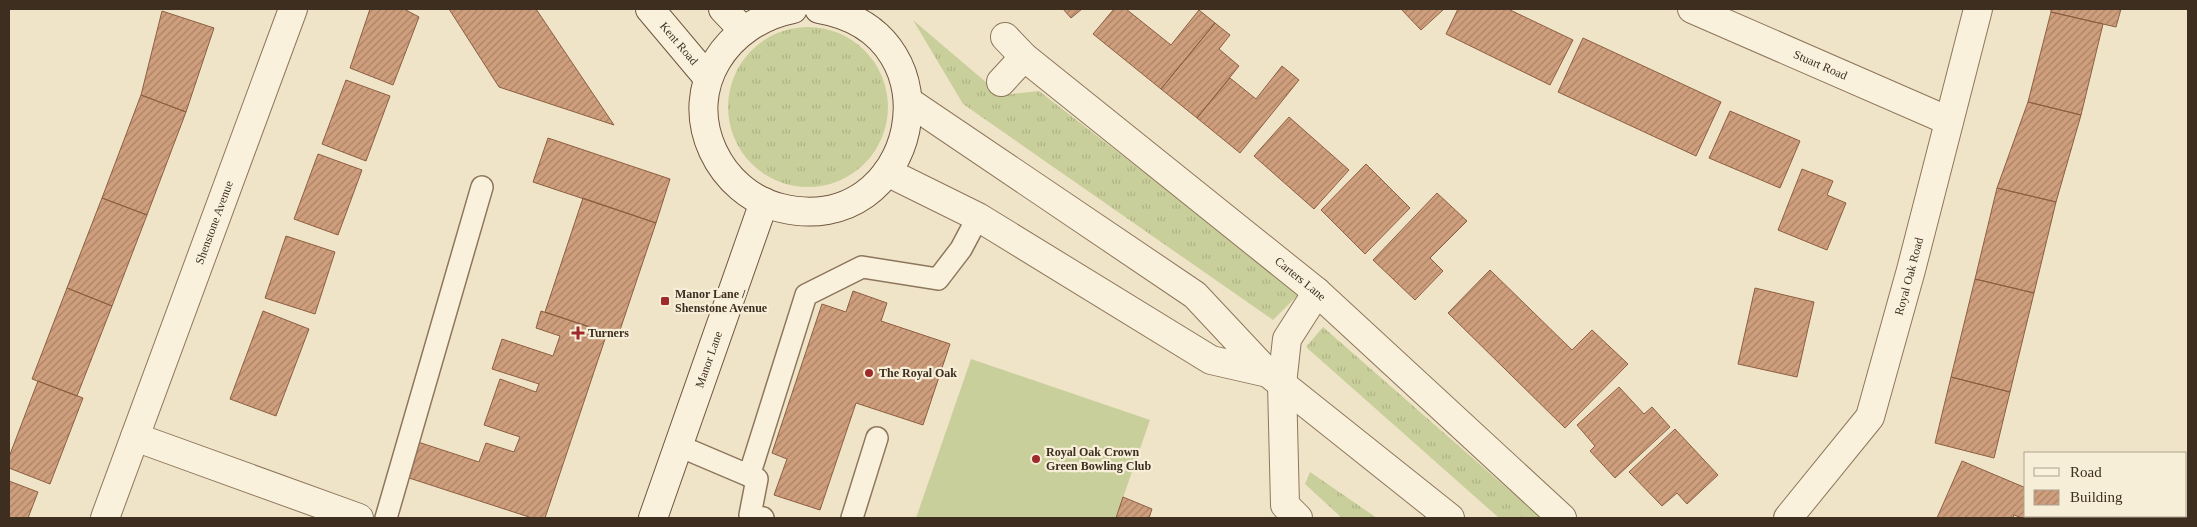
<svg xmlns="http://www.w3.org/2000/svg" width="2197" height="527" viewBox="0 0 2197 527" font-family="Georgia,serif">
<defs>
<pattern id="grass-tufts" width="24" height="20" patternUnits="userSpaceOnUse" patternTransform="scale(1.25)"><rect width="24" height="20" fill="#c9cf9b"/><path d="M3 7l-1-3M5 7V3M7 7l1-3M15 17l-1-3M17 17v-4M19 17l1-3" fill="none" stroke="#aeb285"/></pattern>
<pattern id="building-hatch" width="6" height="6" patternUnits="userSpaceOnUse" patternTransform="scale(1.25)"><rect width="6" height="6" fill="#cf9f7d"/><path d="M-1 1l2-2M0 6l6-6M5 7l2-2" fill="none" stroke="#a98266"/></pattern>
</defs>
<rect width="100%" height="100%" fill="#f0e4c8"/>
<path fill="url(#grass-tufts)" d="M 913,20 L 1001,95 L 1039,91 L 1300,293 L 1273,320 L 963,104 Z
M728 107a80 80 0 1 1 160 0a80 80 0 1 1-160 0Z
M 1323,327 L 1541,518 L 1499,518 L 1306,347 Z
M 1310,472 L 1377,518 L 1342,518 L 1305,484 Z"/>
<path fill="#c9cf9b" d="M 971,359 L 1150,420 L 1116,518 L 916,518 Z"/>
<path fill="url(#building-hatch)" stroke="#8d5f41" d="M 370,9 L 404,9 L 419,17 L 393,85 L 350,68 Z
M 449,9 L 536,9 L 614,125 L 499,87 Z
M 1063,9 L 1082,9 L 1071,18 Z
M 1114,9 L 1126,9 L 1171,45 L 1199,10 L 1215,23 L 1161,89 L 1093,34 Z
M 1401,9 L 1444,9 L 1421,30 Z
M 1458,9 L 1508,9 L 1573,40 L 1550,85 L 1446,34 Z
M 2051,9 L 2121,9 L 2116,27 L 2051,12 Z
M 162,11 L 214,28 L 186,112 L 141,95 Z
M 2051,12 L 2103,24 L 2081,115 L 2028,102 Z
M 1215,23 L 1230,35 L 1219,49 L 1239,66 L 1197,118 L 1161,89 Z
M 1583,38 L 1721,102 L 1696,156 L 1558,92 Z
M 1282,66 L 1299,80 L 1240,153 L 1197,118 L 1230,78 L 1256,99 Z
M 346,80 L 390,96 L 366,161 L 322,144 Z
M 141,95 L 186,112 L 147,215 L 102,198 Z
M 2028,102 L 2081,115 L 2056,202 L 1997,188 Z
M 1730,111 L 1800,141 L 1780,188 L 1709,158 Z
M 1289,117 L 1349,170 L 1314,209 L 1254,156 Z
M 548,138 L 670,179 L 656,223 L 533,182 Z
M 318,154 L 362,170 L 338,235 L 294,219 Z
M 1366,164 L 1410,208 L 1365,254 L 1321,210 Z
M 1802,169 L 1833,181 L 1827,195 L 1846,203 L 1827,250 L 1778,230 Z
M 1997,188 L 2056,202 L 2034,293 L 1975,279 Z
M 1437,193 L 1467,221 L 1430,258 L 1443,271 L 1415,300 L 1373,260 Z
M 102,198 L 147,215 L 112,306 L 67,288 Z
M 583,198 L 656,223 L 618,336 L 545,312 Z
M 286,236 L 335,252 L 315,314 L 265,298 Z
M 1490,270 L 1572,350 L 1592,330 L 1628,364 L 1565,428 L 1448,313 Z
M 1975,279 L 2034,293 L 2010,392 L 1951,377 Z
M 67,288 L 112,306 L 77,396 L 32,379 Z
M 1755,288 L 1814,302 L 1797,377 L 1738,364 Z
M 853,291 L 887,303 L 881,321 L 950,344 L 923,425 L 856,403 L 820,510 L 774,495 L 787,459 L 772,453 L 822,304 L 846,312 Z
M 263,311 L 309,329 L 276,416 L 230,399 Z
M 541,311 L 607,333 L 545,518 L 532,518 L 406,477 L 418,442 L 479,462 L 486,443 L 514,452 L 520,437 L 484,425 L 500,379 L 536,392 L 539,384 L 492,369 L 502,339 L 553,356 L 560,336 L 536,328 Z
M 1951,377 L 2010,392 L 1994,458 L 1935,443 Z
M 38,381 L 83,398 L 50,484 L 9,468 L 9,457 Z
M 1619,387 L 1644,414 L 1652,407 L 1670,427 L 1615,478 L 1590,451 L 1595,446 L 1577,425 Z
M 1675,429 L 1718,475 L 1687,504 L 1677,493 L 1662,506 L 1629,472 Z
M 1962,461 L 2026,488 L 2026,516 L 2067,516 L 2066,518 L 2022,518 L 2014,515 L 2013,518 L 1937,518 Z
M 9,481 L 38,492 L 28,518 L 9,518 Z
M 1123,497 L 1152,509 L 1149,518 L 1116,518 Z"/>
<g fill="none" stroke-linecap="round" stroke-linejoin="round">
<g stroke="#8d765c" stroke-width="24">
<path id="service" d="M 677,445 L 757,479 L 750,515 L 763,518
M 749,476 L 806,295 L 862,267 L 938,279 L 961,249 L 978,217
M 386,518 L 482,187
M 852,518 L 877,438"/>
</g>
<g stroke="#8d765c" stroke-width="30">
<g id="minor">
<path id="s1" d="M 1692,9 L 1949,121"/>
<path id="s2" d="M 1005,37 L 1024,57 L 1317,292 L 1562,518"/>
<path d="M 1001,82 L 1024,57"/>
<path d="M 135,437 L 359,518"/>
<path id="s3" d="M 105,518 L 293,9"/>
<path d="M 1298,518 L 1285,505 L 1282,384 L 1287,339 L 1317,292"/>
<path id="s4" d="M 1788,518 L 1870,417 L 1911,270 L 1978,9"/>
</g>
</g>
<g stroke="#8d765c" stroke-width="30">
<path id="tertiary" d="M 908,101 L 1195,295 L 1268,373 L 1450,518
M 887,172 L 978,217 L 1211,360 L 1268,373"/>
</g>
<g stroke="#6f573f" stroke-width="30">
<g id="secondary">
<path id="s5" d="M 650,9 L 708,78"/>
<path d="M 723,9 L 743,30"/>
<path d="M 793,9 C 727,22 683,86 713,151 C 726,179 751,201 781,208 C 917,241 964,34 819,9"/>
<path id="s6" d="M 653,518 L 764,202"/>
</g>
</g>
<use href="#service" stroke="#faf1dc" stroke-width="21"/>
<use href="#minor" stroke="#faf1dc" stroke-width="28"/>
<use href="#tertiary" stroke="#faf1dc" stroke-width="28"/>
<use href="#secondary" stroke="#faf1dc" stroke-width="28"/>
</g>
<g fill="#9e2a2b" stroke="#f7eed8" stroke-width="2">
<rect x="660" y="296" width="10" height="10" rx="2.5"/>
<path d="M575.5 325.5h5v5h5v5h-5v5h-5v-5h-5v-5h5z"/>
<circle cx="869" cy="373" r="5"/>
<circle cx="1036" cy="459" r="5"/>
</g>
<g text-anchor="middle" stroke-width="4.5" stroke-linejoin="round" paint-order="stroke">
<g font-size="12" fill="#3d2e20" stroke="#f7eed8">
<text dy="4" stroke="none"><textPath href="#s5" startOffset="45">Kent Road</textPath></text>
<text dy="4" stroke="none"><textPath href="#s1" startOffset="140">Stuart Road</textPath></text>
<text dy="4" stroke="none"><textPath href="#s3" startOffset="315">Shenstone Avenue</textPath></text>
<text dy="4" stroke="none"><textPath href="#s4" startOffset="276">Royal Oak Road</textPath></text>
<text dy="4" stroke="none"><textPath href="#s2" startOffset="382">Carters Lane</textPath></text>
<text dy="4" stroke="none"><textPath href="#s6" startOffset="168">Manor Lane</textPath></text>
</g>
<g font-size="12" font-weight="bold" fill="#3d2e20" stroke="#f7eed8" text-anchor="start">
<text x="675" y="298">Manor Lane /<tspan x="675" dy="14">Shenstone Avenue</tspan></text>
<text x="588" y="337">Turners</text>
<text x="879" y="377">The Royal Oak</text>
<text x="1046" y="456">Royal Oak Crown<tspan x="1046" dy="14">Green Bowling Club</tspan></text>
</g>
</g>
<rect width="2197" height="527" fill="none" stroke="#3d2e20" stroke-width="20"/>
<rect x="2024" y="452" width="162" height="65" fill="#f7eed8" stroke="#ada18e"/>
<rect x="2034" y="468" width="25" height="8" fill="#faf1dc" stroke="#ada18e"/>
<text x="2070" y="477" font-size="15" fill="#3d2e20">Road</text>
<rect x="2034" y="490" width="25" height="15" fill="url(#building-hatch)" stroke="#ada18e"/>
<text x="2070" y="502" font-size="15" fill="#3d2e20">Building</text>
</svg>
